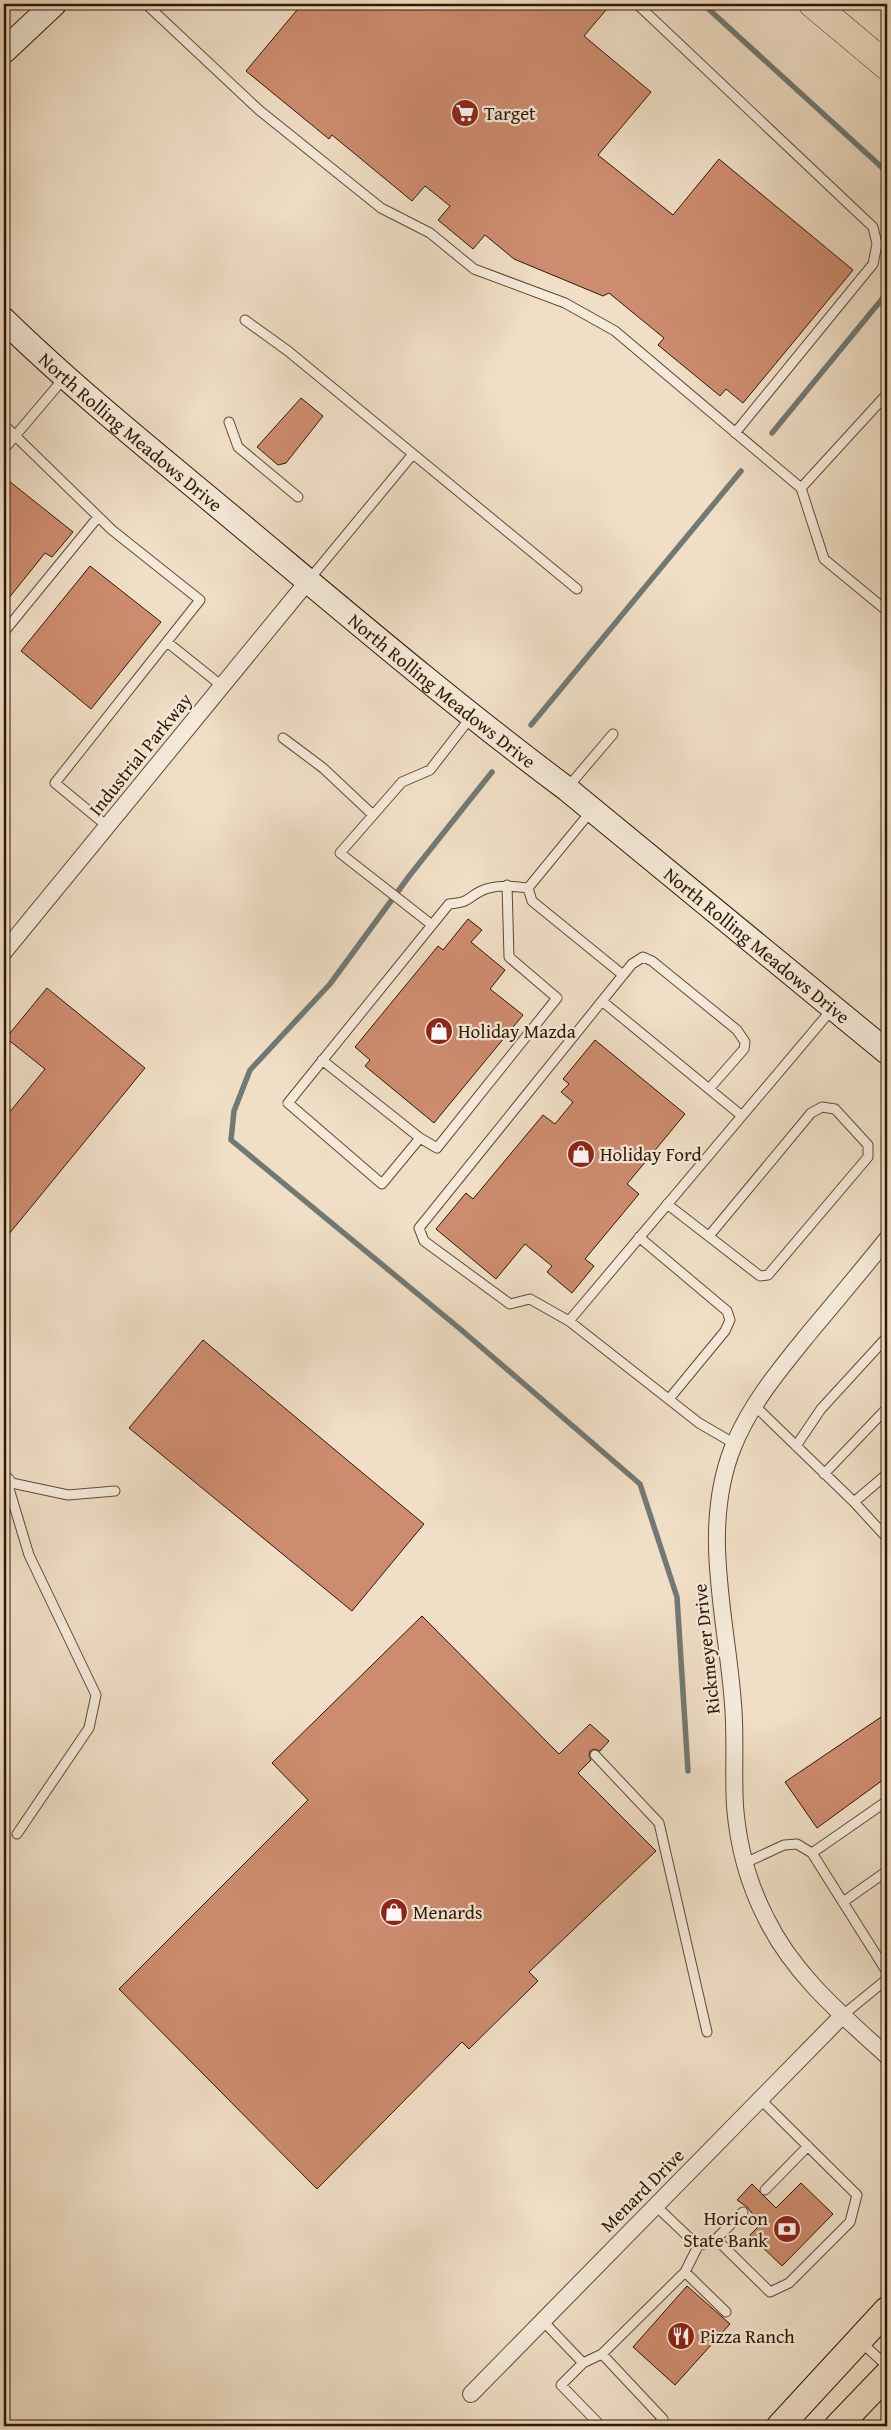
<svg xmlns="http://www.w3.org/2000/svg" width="891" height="2430" viewBox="0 0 891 2430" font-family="'Gentium Book Plus',serif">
<rect width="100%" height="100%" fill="#f0dfc6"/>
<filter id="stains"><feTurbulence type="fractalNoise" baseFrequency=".004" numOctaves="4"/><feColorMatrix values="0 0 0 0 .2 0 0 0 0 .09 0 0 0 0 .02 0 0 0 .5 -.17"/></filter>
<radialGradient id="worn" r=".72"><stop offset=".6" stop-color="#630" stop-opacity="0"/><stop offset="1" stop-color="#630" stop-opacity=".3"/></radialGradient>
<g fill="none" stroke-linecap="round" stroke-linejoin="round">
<path stroke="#727973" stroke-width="5.5" d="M 703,4 L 887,172
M 772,433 L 887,293
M 531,725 L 741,471
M 492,772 L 410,875 L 330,984 L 250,1070 L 234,1111 L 231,1140 L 459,1328 L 640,1484 L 677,1597 L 688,1771"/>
</g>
<path fill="#cd8c6f" stroke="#311703" d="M 302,4 L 611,4 L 584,36 L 651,92 L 598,155 L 673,215 L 719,159 L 853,270 L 743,403 L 726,389 L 720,396 L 658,345 L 664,338 L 609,293 L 603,296 L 514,259 L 485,235 L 473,249 L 438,220 L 450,206 L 425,186 L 412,201 L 332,135 L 329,139 L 246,71 Z
M 301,398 L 323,416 L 286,463 L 278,465 L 257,447 Z
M 4,477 L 73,532 L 52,557 L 45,553 L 4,604 Z
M 90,566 L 161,622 L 91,709 L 21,651 Z
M 468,919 L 482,930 L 471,942 L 505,970 L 490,989 L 523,1015 L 434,1123 L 365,1066 L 370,1060 L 355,1047 L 438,946 L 443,950 Z
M 47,988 L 145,1068 L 4,1240 L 4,1119 L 45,1069 L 6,1038 Z
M 595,1040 L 685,1114 L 627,1184 L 639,1194 L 585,1259 L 594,1266 L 572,1293 L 547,1272 L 552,1266 L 525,1244 L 496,1279 L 436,1229 L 466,1193 L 473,1199 L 543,1115 L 555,1124 L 573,1102 L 561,1092 L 569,1084 L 563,1079 Z
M 203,1340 L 424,1524 L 352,1611 L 129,1428 Z
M 422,1616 L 559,1754 L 590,1724 L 609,1741 L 600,1751 L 594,1749 L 590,1751 L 589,1756 L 591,1760 L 578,1773 L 656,1851 L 529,1972 L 538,1981 L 469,2049 L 462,2042 L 317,2189 L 119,1989 L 308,1800 L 272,1763 Z
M 887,1713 L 887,1777 L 817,1828 L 785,1782 Z
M 801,2183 L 833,2214 L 782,2266 L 750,2235 L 761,2224 L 747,2207 L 737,2200 L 752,2184 L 776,2208 Z
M 687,2286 L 730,2324 L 675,2385 L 633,2347 Z"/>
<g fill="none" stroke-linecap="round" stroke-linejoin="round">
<g stroke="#614934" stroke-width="11">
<path id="lane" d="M 146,4 L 259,110 L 381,208 L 430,233 L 474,269 L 565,303 L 615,331 L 801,488 L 824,559 L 887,611
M 637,4 L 873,227 L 877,244 L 873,264 L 735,433
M 245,320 L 288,351 L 577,589
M 229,422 L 238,447 L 298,497
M 4,425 L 112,530 L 200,600 L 55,783 L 107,826
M 4,449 L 65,377
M 801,488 L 887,394
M 308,581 L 413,454
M 4,632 L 98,517
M 167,642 L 222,686
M 471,717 L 430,770 L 402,782 L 340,853 L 432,925 L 449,904 C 471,902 465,899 481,891 C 496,884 513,886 528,888
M 283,738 L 323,768 L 373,815
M 568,787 L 613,734
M 592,810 L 528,888 L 532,901 L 623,975
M 602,1001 L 742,1116
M 322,1060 L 420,1138 L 382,1184 L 288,1103 L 432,925
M 709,1089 L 744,1049 L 745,1042 L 737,1030 L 652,961 L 643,957 L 632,964 L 623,975 L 419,1228 L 424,1241 L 510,1304 L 530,1299 L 569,1321 L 699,1423 L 735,1444
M 420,1138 L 437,1148 L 557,998 L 509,957 L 507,885
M 667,1204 L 760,1276 L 768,1275 L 868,1157 L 868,1145 L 835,1109 L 822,1107 L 811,1113 L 709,1236
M 639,1237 L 727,1311 L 730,1320 L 725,1331 L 669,1399
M 569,1321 L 833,1008
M 754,1405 L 854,1502 L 887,1474
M 796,1446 L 821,1409 L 887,1337
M 824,1474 L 887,1408
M 854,1502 L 887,1538
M 595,1755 L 659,1823 L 707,2032
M 17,1834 L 89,1728 L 96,1695 L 29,1555 L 7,1482 L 68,1495 L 115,1491
M 812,1853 L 887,1801
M 745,1863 L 784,1845 L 797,1844 L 812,1853 L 887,1972
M 843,1902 L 887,1871
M 843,2015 L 887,1979
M 765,2190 L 808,2146
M 716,2239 L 743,2212
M 698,2246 L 716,2239 L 770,2292 L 789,2283 L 850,2222 L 857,2195 L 760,2099
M 685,2272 L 726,2312
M 542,2320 L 583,2363 L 561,2385 L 601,2426
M 861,2342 L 887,2366
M 602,2354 L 663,2419 L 656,2426
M 583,2363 L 602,2354 L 685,2272 L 698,2246 L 656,2206"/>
</g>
<g stroke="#614934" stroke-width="18">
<path id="street" d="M 4,952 L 308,581
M 887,1239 C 862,1270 836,1301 810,1332 C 780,1369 751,1403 733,1447 C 700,1530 727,1619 733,1704 C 736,1738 733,1772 735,1806 C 738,1845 748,1883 766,1918 C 793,1974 842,2015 887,2056
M 4,1479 L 7,1482
M 471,2394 L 843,2015"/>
</g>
<g stroke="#311703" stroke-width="26">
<g id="secondary">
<path d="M 4,51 L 54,4"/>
<path id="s1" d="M 4,320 C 77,391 157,455 235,520 C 344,611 453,704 567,789 L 887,1052"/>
</g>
</g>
<g stroke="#311703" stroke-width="28">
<path id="primary" d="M 780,2426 L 887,2310
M 838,2426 L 887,2375"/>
</g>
<g stroke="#311703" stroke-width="29">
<path id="highway" d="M 813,4 L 887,66"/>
</g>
<use href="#lane" stroke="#f5eada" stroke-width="9"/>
<use href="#street" stroke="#f5eada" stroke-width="16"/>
<use href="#secondary" stroke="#f5eada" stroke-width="24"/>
<use href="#primary" stroke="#f0dfc6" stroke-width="26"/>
<use href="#highway" stroke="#f0dfc6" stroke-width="28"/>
</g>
<defs>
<g id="supermarket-disc" transform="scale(1.4375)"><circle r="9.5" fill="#8f2418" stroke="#f5eada"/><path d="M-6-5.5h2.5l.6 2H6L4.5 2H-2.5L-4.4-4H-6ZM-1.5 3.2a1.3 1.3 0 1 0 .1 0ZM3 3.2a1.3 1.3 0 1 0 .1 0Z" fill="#fff"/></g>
<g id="shop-disc" transform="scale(1.4375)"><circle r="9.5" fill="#8f2418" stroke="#f5eada"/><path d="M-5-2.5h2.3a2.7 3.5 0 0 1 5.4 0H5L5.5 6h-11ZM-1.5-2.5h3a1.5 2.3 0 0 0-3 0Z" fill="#fff"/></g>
<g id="bank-disc" transform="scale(1.4375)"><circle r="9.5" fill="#8f2418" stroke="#f5eada"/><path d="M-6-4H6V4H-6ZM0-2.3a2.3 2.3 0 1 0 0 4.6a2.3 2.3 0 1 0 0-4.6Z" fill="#fff"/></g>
<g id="restaurant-disc" transform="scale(1.4375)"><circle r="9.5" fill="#8f2418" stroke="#f5eada"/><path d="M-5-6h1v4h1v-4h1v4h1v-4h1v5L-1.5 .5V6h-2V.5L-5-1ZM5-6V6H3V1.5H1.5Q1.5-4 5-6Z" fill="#fff"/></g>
</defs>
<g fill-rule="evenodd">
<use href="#supermarket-disc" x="465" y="113"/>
<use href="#shop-disc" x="439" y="1031"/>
<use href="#shop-disc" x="581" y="1154"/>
<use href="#shop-disc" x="394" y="1912"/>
<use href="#bank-disc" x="787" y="2229"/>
<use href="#restaurant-disc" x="681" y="2336"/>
</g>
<g text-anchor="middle" stroke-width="4.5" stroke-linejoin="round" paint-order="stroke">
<g font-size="19" fill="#311703" stroke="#f5eada" text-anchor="start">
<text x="484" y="120">Target</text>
<text x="458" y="1038">Holiday Mazda</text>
<text x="600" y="1161">Holiday Ford</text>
<text x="413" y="1919">Menards</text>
<text x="768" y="2225" text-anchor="end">Horicon<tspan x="768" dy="22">State Bank</tspan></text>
<text x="700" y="2343">Pizza Ranch</text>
</g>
<g font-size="19" fill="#311703" stroke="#f5eada">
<text dy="7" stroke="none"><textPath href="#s1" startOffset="169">North Rolling Meadows Drive</textPath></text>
<text dy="7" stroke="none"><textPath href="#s1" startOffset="574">North Rolling Meadows Drive</textPath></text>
<text transform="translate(140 754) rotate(-51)" y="7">Industrial Parkway</text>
<text dy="7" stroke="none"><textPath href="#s1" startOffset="979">North Rolling Meadows Drive</textPath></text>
<text transform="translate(706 1649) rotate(-96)" y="7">Rickmeyer Drive</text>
<text transform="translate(642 2190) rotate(-45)" y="7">Menard Drive</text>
</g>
</g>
<rect width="891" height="2430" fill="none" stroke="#f0dfc6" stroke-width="20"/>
<rect x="5" y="5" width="881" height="2420" fill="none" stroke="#311703" stroke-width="2.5"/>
<rect x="10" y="10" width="871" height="2410" fill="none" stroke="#311703"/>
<rect width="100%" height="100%" filter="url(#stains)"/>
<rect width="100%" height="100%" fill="url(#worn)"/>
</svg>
